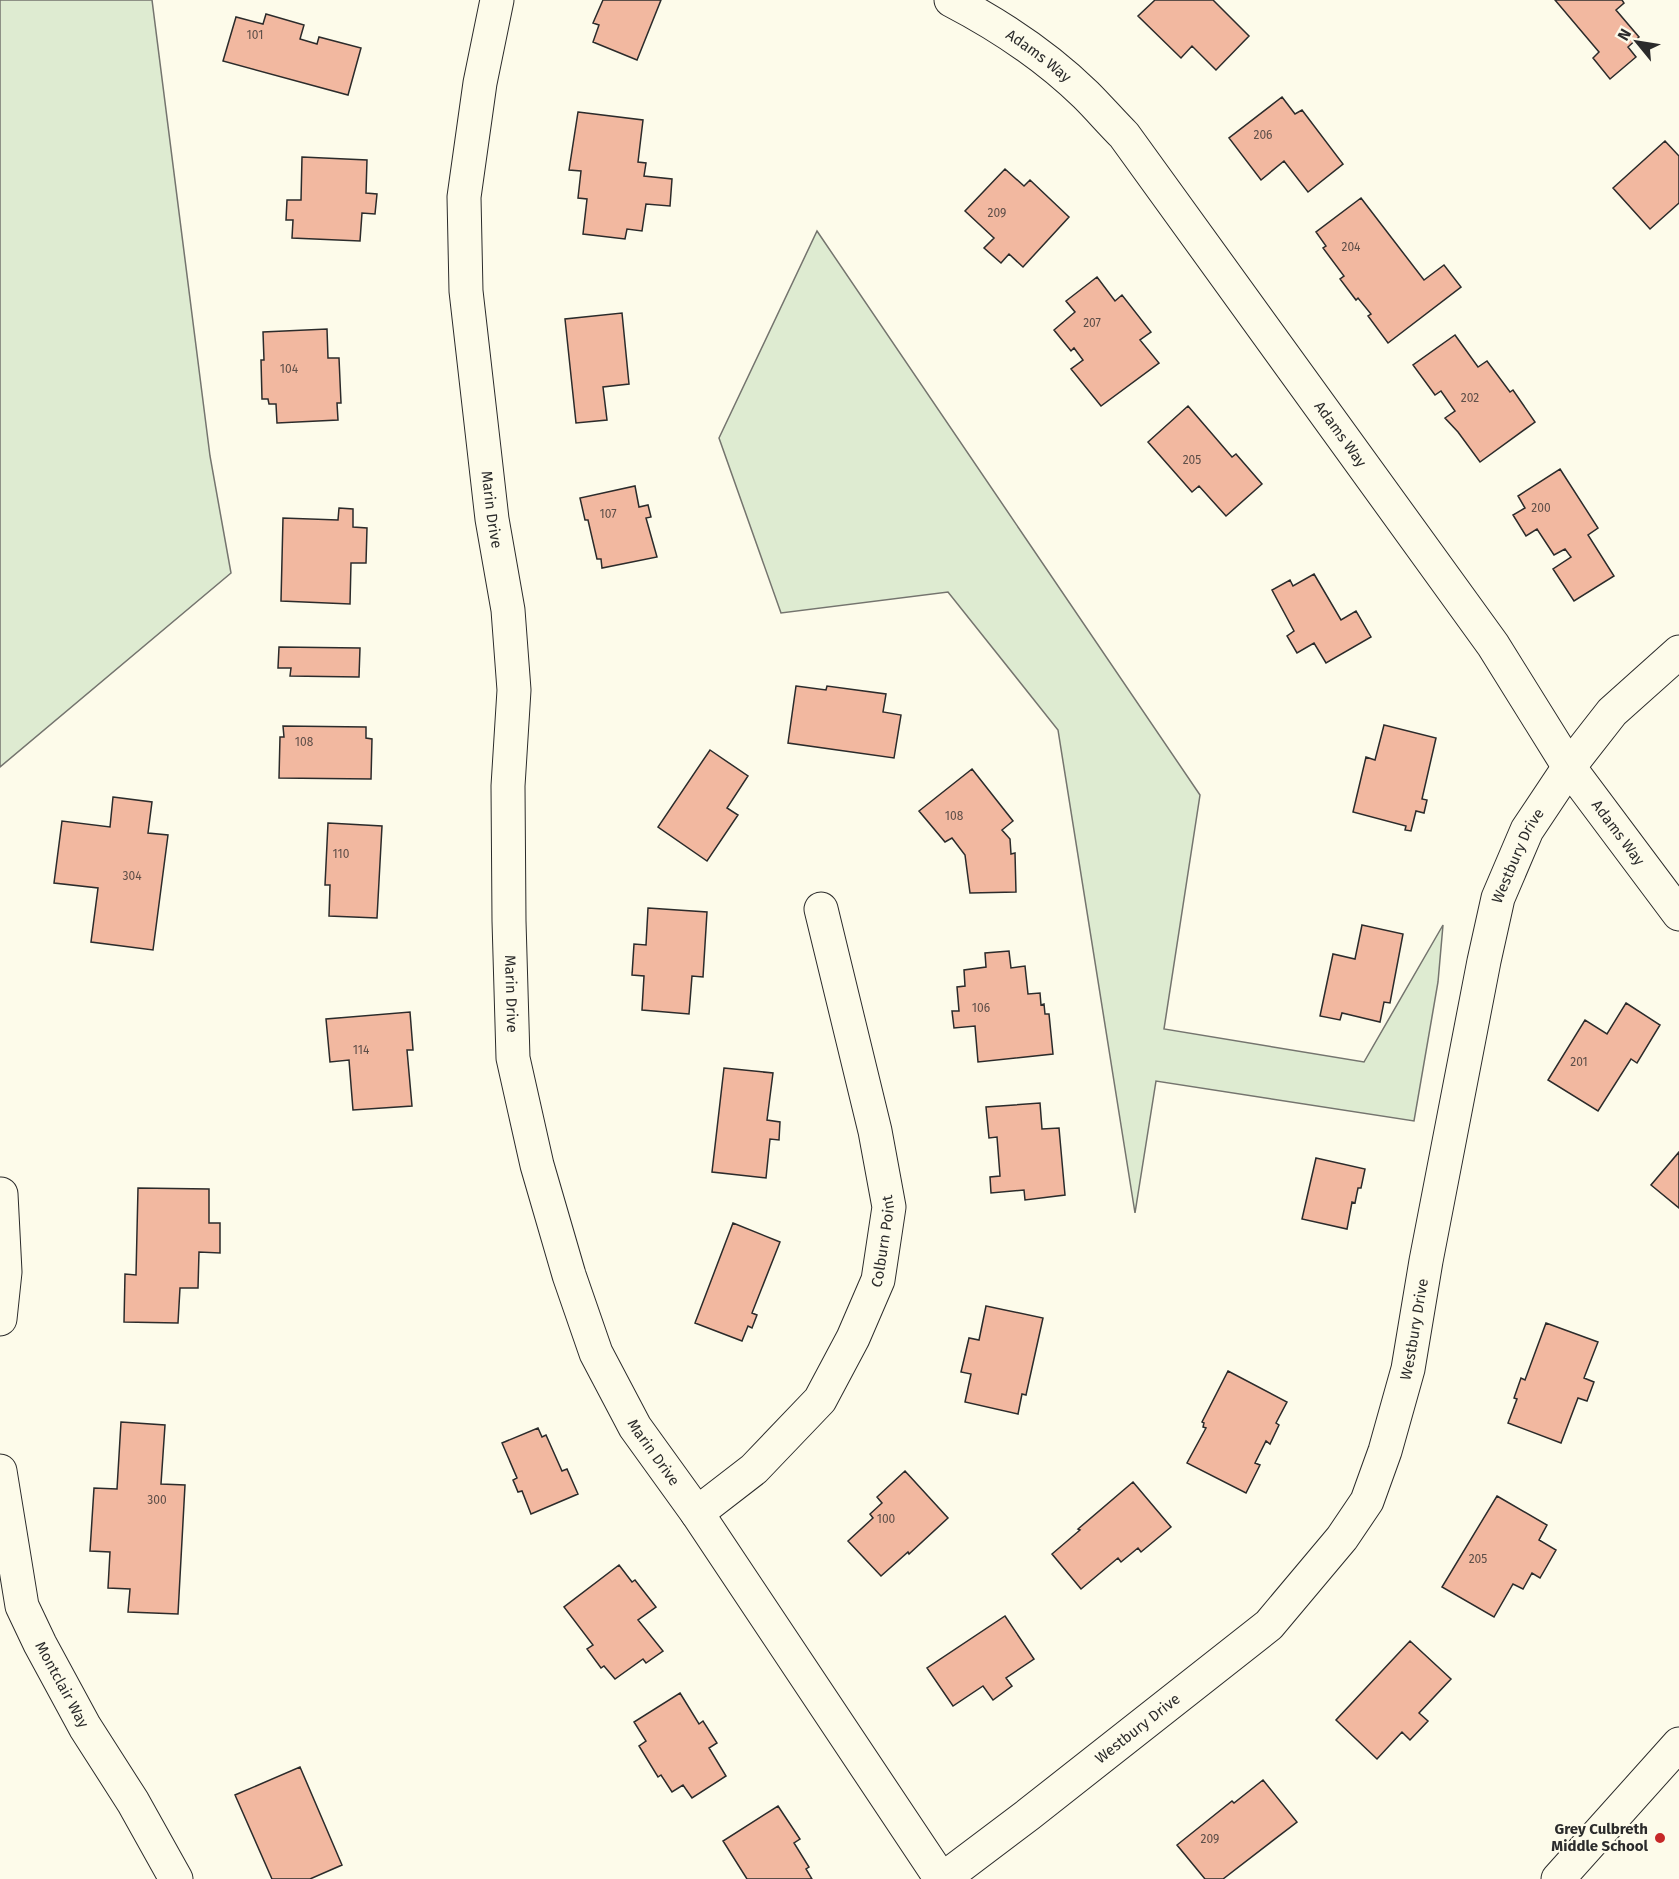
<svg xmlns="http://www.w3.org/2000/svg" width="1679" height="1879" viewBox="0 0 1679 1879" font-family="'Fira Sans',sans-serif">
<rect width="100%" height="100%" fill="#fdfbea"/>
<path fill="#deebd1" stroke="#74746e" stroke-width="1.5" d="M 0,0 L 152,0 L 210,456 L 231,573 L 0,767 Z
M 817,231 L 1200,795 L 1164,1029 L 1364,1062 L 1443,925 L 1438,982 L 1414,1121 L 1156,1081 L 1135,1213 L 1058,730 L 948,592 L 781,613 L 719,438 Z"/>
<path fill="#f2b8a0" stroke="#2b2b2b" stroke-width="1.5" d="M 603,0 L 661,0 L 637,60 L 593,42 L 599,25 L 593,23 Z
M 1155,0 L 1213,0 L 1249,36 L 1216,70 L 1192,46 L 1181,58 L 1138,16 Z
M 1555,0 L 1622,0 L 1624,3 L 1616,10 L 1639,37 L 1628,47 L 1636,57 L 1610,79 L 1593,58 L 1599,52 Z
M 266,14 L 304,25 L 300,39 L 317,44 L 319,37 L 361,48 L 348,95 L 223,61 L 236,17 L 263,24 Z
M 1282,97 L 1295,114 L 1302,110 L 1343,164 L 1308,192 L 1284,161 L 1261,180 L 1229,138 Z
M 578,112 L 643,120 L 638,162 L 646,163 L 644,176 L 672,179 L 670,206 L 646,204 L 642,231 L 627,229 L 625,239 L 583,234 L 587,199 L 578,198 L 581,171 L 569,170 Z
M 1665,141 L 1679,156 L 1679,203 L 1650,229 L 1613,188 Z
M 302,157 L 367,160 L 366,193 L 377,194 L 375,214 L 362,213 L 360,241 L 292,238 L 293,220 L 286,220 L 287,200 L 301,200 Z
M 1005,169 L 1024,186 L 1030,180 L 1069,217 L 1023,267 L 1009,254 L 1001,263 L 984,248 L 994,238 L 965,211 Z
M 1361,198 L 1424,280 L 1444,265 L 1461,287 L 1388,343 L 1368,316 L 1371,314 L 1358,298 L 1356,300 L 1340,279 L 1344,276 L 1323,248 L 1326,246 L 1316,232 Z
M 1097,277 L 1115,301 L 1122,295 L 1151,332 L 1140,340 L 1159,363 L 1101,406 L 1071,369 L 1083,360 L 1074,348 L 1071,351 L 1054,330 L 1075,312 L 1066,301 Z
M 622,313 L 629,384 L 603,387 L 607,420 L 576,423 L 565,319 Z
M 327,329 L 328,358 L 339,358 L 341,403 L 337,403 L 338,420 L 277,423 L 276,404 L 269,404 L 268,399 L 262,399 L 261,360 L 264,360 L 263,332 Z
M 1455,335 L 1478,367 L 1487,361 L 1510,392 L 1513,390 L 1535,422 L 1480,462 L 1458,432 L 1445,418 L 1455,411 L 1441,391 L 1435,395 L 1413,365 Z
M 1188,406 L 1232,457 L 1236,454 L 1262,484 L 1226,516 L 1199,486 L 1192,492 L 1148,442 Z
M 1560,469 L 1598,528 L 1588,535 L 1614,576 L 1574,601 L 1553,569 L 1571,557 L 1565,549 L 1554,555 L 1537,529 L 1526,536 L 1513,515 L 1525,508 L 1518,496 Z
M 635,486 L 639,507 L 648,505 L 651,517 L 646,518 L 657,557 L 602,568 L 601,559 L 597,559 L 588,520 L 585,520 L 580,498 Z
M 339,508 L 353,509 L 353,527 L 367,528 L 366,563 L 351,563 L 350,604 L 281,601 L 283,518 L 338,520 Z
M 1314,574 L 1341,620 L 1356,611 L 1371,637 L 1326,663 L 1314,643 L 1297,653 L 1287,636 L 1294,631 L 1272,590 L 1290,580 L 1293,586 Z
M 279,647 L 360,648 L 359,677 L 290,676 L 291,668 L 278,668 Z
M 796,686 L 826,690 L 827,686 L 886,694 L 883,712 L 901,715 L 894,758 L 788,743 Z
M 1384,725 L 1436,738 L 1422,799 L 1427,800 L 1424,813 L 1416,811 L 1411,831 L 1405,830 L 1406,826 L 1353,812 L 1366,757 L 1375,760 Z
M 283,726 L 366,727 L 366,738 L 372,739 L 371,779 L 279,778 L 280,737 L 284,737 Z
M 710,750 L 748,776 L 727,808 L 738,815 L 707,861 L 658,827 Z
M 972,769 L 1013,821 L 1002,830 L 1010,839 L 1011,854 L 1015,853 L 1016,892 L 970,893 L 965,855 L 952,838 L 945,842 L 919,811 Z
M 113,797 L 152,802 L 148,833 L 168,835 L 153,950 L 91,942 L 98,888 L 54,883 L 62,821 L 110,827 Z
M 328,823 L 382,826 L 377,918 L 329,916 L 330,885 L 325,885 Z
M 648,908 L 707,912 L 703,977 L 692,976 L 689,1014 L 642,1010 L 644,976 L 632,975 L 634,944 L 646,945 Z
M 1362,925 L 1403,934 L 1390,1003 L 1384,1002 L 1380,1022 L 1342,1013 L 1340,1020 L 1320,1016 L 1333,954 L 1355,959 Z
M 1009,951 L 1011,968 L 1025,966 L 1028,994 L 1040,993 L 1041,1005 L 1044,1004 L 1045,1014 L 1049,1014 L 1053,1054 L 978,1062 L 975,1026 L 954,1028 L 952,1011 L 959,1011 L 957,987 L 965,986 L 964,970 L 986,967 L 985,953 Z
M 1626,1003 L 1660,1025 L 1637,1063 L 1631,1059 L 1598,1111 L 1548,1080 L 1585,1020 L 1607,1034 Z
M 410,1012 L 413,1050 L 407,1050 L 412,1106 L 353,1110 L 349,1060 L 330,1062 L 326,1019 Z
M 724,1068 L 773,1073 L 767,1120 L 780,1122 L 779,1140 L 770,1139 L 766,1178 L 712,1172 Z
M 1040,1103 L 1042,1129 L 1059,1128 L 1065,1195 L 1025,1200 L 1024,1190 L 991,1193 L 990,1177 L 1000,1176 L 997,1137 L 989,1138 L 986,1107 Z
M 1679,1152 L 1679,1208 L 1651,1185 Z
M 1316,1158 L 1365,1169 L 1361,1188 L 1358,1188 L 1355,1203 L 1352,1202 L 1347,1229 L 1302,1219 Z
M 138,1188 L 209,1189 L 209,1223 L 220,1223 L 220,1253 L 199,1252 L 198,1288 L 180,1288 L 178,1323 L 124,1322 L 125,1274 L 136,1275 Z
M 733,1223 L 780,1242 L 752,1313 L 757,1315 L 752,1328 L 748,1326 L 742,1341 L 695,1323 Z
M 986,1306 L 1043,1318 L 1026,1395 L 1022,1394 L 1018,1414 L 965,1402 L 971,1374 L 961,1372 L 969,1338 L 979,1340 Z
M 1546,1323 L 1598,1342 L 1584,1378 L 1594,1382 L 1587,1401 L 1578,1398 L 1561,1443 L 1508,1423 L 1517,1399 L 1514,1398 L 1521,1378 L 1525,1380 Z
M 1228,1371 L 1287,1402 L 1276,1423 L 1279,1425 L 1270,1444 L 1266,1441 L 1255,1463 L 1260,1465 L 1246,1493 L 1187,1463 L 1206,1428 L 1203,1427 L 1204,1423 L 1202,1422 Z
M 121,1422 L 165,1425 L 161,1484 L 185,1485 L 178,1614 L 128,1612 L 130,1589 L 108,1588 L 110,1552 L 90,1551 L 94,1488 L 117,1489 Z
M 538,1428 L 542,1437 L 546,1435 L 562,1471 L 567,1469 L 578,1494 L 531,1514 L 522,1491 L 518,1492 L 513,1480 L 517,1478 L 502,1443 Z
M 905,1471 L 948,1518 L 909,1554 L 908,1552 L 881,1576 L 848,1541 L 873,1518 L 870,1514 L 882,1503 L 877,1497 Z
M 1133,1482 L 1171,1527 L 1141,1552 L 1138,1548 L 1121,1562 L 1118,1558 L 1081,1589 L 1052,1554 L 1080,1530 L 1078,1529 Z
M 1497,1496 L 1547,1525 L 1539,1540 L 1556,1550 L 1540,1578 L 1532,1573 L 1523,1589 L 1513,1584 L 1494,1617 L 1442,1587 Z
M 619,1565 L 632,1582 L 635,1580 L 656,1607 L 638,1620 L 663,1651 L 646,1663 L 643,1659 L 615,1679 L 604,1666 L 601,1668 L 587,1649 L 593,1645 L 564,1607 Z
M 1005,1616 L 1034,1659 L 1006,1678 L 1012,1686 L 993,1700 L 983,1686 L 953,1706 L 927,1668 Z
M 1410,1641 L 1451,1679 L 1419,1713 L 1428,1721 L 1410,1740 L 1402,1732 L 1377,1759 L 1336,1720 Z
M 680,1693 L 699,1724 L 703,1721 L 717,1743 L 709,1748 L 726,1776 L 692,1798 L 683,1785 L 672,1792 L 661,1775 L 658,1777 L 639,1746 L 646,1741 L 634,1722 Z
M 300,1767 L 342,1865 L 310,1879 L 272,1879 L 235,1795 Z
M 1263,1780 L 1297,1822 L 1223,1879 L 1205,1879 L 1177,1845 L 1232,1801 L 1234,1803 Z
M 778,1806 L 800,1839 L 794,1843 L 809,1867 L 806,1869 L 812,1879 L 747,1879 L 723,1841 Z"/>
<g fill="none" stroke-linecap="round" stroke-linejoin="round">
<g stroke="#2b2b2b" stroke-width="35">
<g id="minor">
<path id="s1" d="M 497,0 L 480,83 L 464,197 L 466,291 L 492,519 L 508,610 L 514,690 L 508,786 L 509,921 L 513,1058 L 537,1165 L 569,1275 L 596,1353 L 635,1427 L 697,1513 L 941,1879"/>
<path id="s2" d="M 951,0 C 999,25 1047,57 1086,95 C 1099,108 1111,122 1124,135 L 1493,645 L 1569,767 L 1679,914"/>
<path d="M 0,1319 L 5,1272 L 1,1194"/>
<path id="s3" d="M 0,1471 L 22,1606 L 40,1644 L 85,1727 L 133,1802 L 176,1879"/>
<path id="s4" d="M 697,1513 L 754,1469 L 820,1400 L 853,1338 L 878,1280 L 889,1207 L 875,1131 L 821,909"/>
<path id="s5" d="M 943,1879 L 1029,1814 L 1269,1625 L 1342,1538 L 1367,1501 L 1385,1451 L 1408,1369 L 1426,1261 L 1484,961 L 1498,898 L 1527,830 L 1569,767 L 1612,712 L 1679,652"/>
<path d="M 1558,1879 L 1679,1744"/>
</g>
</g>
<use href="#minor" stroke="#fdfbea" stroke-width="33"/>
</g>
<circle fill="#c62828" stroke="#fdfbea" stroke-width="2" cx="1660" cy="1838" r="6"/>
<g text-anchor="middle" stroke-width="4.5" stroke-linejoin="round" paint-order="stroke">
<g font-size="12" fill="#5d4e48">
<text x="255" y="39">101</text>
<text x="1263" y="139">206</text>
<text x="997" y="217">209</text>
<text x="1351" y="251">204</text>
<text x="1092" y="327">207</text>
<text x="289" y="373">104</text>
<text x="1470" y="402">202</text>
<text x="1192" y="464">205</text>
<text x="1541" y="512">200</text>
<text x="608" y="518">107</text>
<text x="304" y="746">108</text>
<text x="954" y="820">108</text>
<text x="341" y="858">110</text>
<text x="132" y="880">304</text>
<text x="981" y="1012">106</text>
<text x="361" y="1054">114</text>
<text x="1579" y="1066">201</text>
<text x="157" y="1504">300</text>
<text x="886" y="1523">100</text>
<text x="1478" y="1563">205</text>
<text x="1210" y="1843">209</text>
</g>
<g font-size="15" fill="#2b2b2b" stroke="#fdfbea">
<text dy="5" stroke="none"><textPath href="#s2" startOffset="104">Adams Way</textPath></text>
<text dy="5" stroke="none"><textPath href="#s2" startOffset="590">Adams Way</textPath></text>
<text dy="5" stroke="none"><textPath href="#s1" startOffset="514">Marin Drive</textPath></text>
<text dy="5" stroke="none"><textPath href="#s2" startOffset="1076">Adams Way</textPath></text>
<text dy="5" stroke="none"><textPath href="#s5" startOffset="1236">Westbury Drive</textPath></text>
<text dy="5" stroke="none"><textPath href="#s1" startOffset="1000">Marin Drive</textPath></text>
<text dy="5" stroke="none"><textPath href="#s4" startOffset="340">Colburn Point</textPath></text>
<text dy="5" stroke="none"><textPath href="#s5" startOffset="750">Westbury Drive</textPath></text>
<text dy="5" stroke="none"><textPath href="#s1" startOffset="1486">Marin Drive</textPath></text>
<text dy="5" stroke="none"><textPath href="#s3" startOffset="225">Montclair Way</textPath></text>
<text dy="5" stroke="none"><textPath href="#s5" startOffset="246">Westbury Drive</textPath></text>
</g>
<g font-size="15" font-weight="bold" fill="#2b2b2b" stroke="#fdfbea" text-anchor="end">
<text x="1648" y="1834">Grey Culbreth<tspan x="1648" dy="17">Middle School</tspan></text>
</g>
</g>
<g transform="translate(1637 42) rotate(300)" stroke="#fdfbea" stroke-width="4.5" paint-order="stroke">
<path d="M0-4.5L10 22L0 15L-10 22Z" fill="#2b2b2b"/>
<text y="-9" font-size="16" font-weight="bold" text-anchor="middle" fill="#2b2b2b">N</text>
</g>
</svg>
